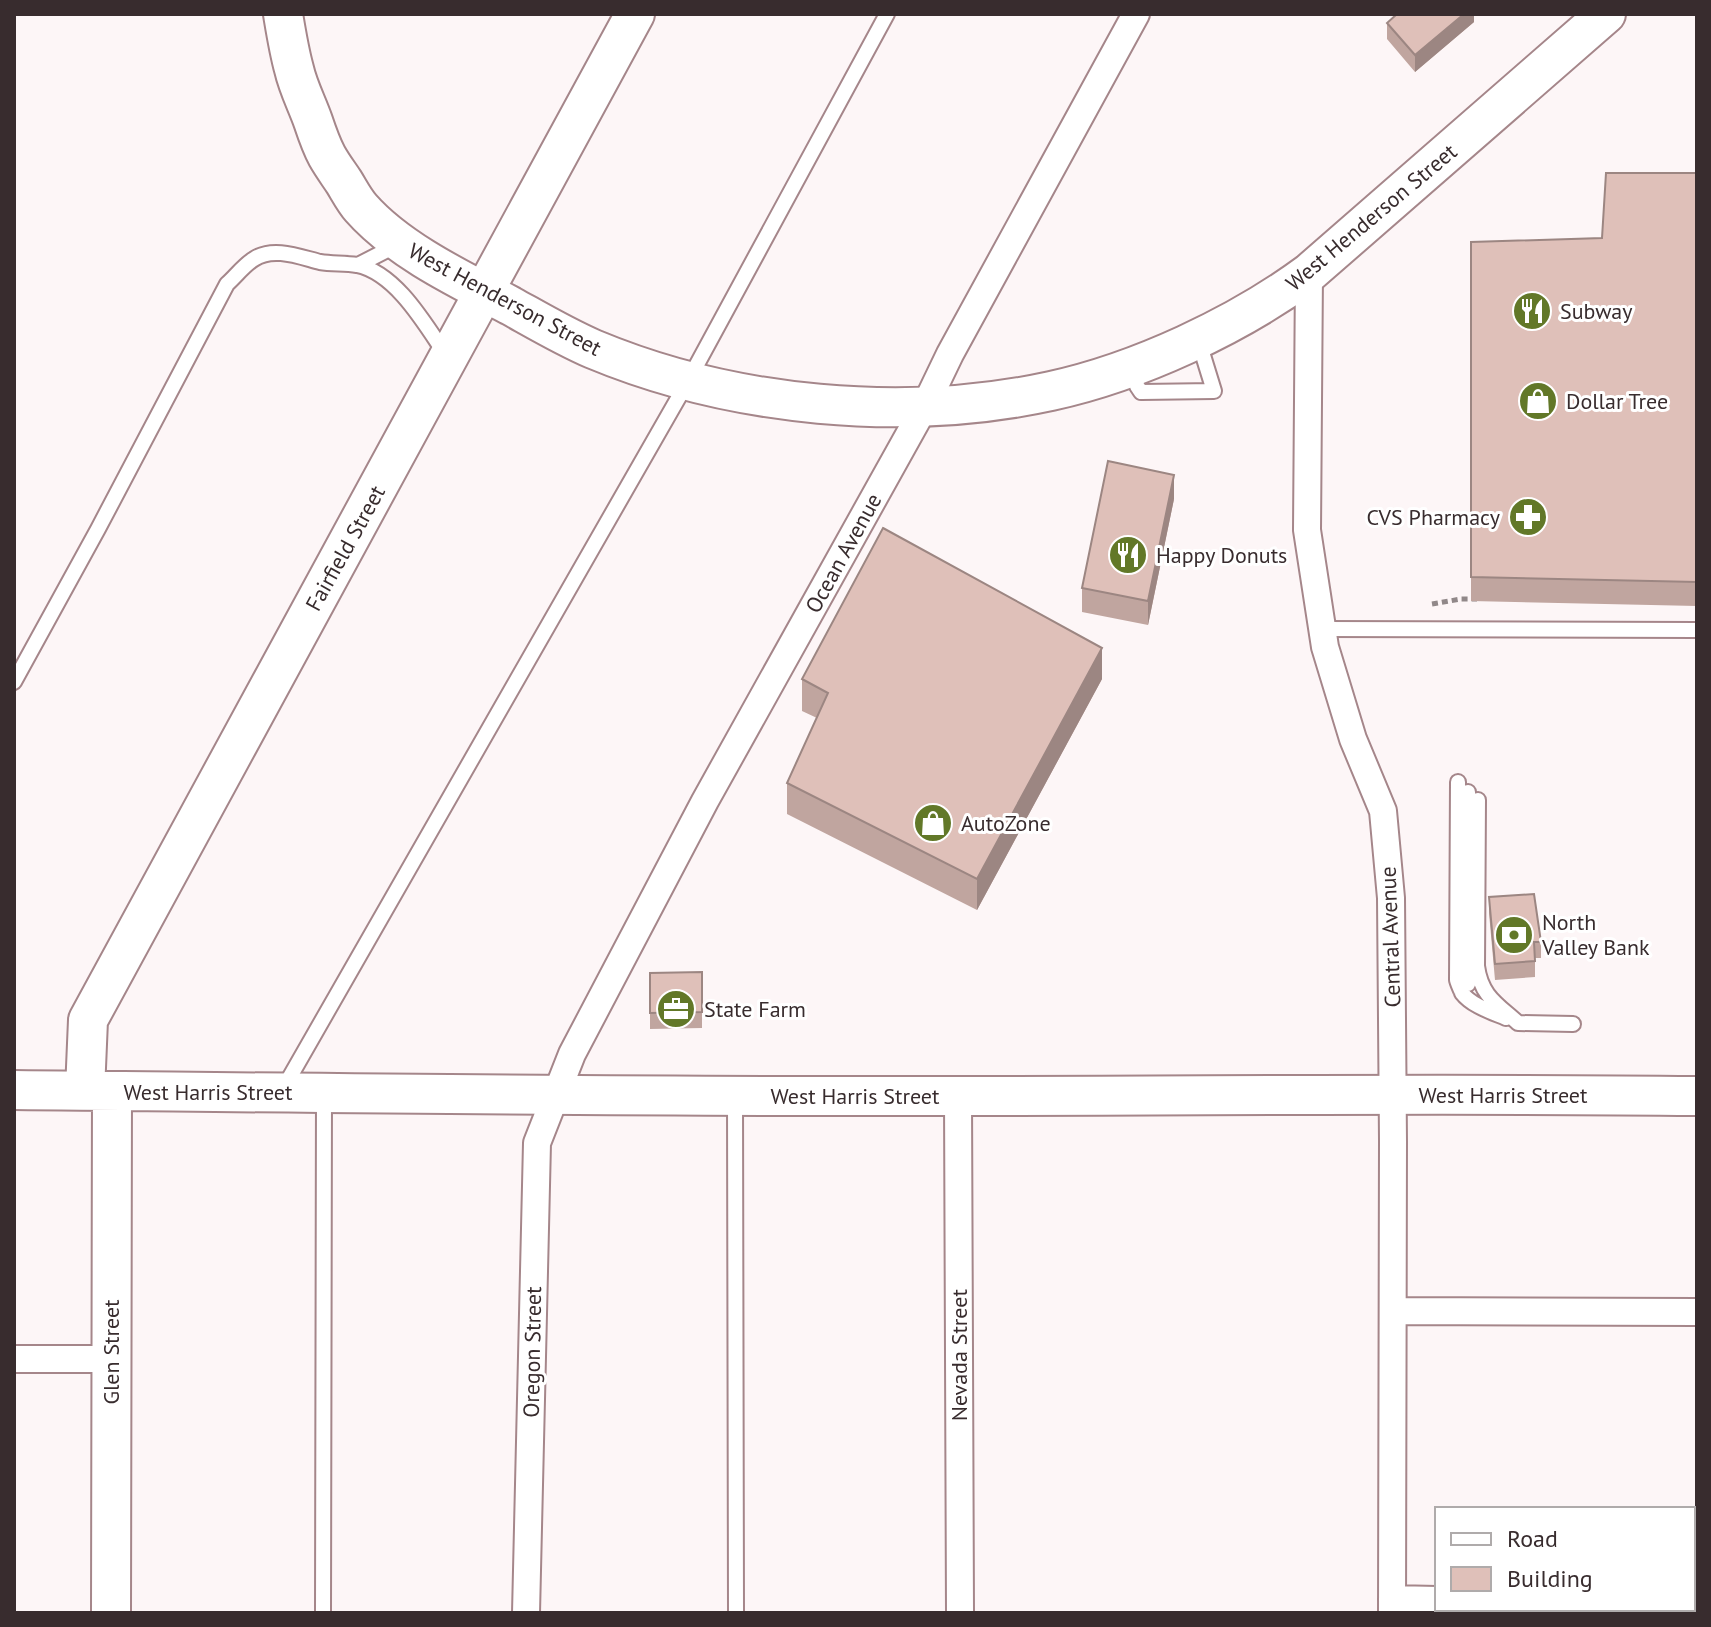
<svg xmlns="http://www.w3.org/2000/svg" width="1711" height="1627" viewBox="0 0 1711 1627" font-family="'PT Sans',sans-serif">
<rect width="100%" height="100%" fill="#fdf6f7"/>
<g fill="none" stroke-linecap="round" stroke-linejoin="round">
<g stroke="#a5868a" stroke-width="18">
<path id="lane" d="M 358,265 L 397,245
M 1133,366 L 1137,386 L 1141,392 L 1214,391 L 1198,339
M 1322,629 L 1697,630
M 14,682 L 98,529 L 227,284 C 236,276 244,265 254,259 C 273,246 300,257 320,262 C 332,264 344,263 357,265 C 396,273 425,324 446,355
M 1458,782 L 1457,980 C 1457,982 1462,992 1462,993 C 1472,1006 1492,1012 1506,1018
M 1468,792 L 1466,980 L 1468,984
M 1478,800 L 1477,966 C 1481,996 1497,1004 1518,1023 L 1573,1024
M 283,1089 L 688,381 L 887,14
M 735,1096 L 736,1613
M 323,1613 L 324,1093"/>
</g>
<g stroke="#a5868a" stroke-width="30">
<path id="street" d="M 1309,273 L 1307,530 L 1325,647 L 1353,739 L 1383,811 L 1391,898 L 1393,1141 L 1392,1613
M 958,1096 L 960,1613
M 1393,1311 L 1697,1312
M 14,1359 L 111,1359
M 1392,1599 L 1437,1600
M 1693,1606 L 1697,1606
M 526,1613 L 537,1143 L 572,1054 L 705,801 L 925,406 L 950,354 L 1136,14"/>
</g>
<g stroke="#a5868a" stroke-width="42">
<path id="secondary" d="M 283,14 C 286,32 289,51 294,69 C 298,87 307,104 313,121 C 317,133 321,145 327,156 C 332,165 338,173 344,182 C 349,190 354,200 361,208 C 398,250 461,280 511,306 C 538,321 565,337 593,349 C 732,407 904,423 1051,391 C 1138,372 1237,326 1309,273 L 1606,14
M 14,1090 C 330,1093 645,1097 961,1096 C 1207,1096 1452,1093 1697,1096
M 85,1091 L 88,1020 L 635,14
M 111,1613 L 112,1091"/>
</g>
<path stroke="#918889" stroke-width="5" stroke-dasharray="6 4" stroke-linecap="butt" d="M 1432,604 L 1461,599 L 1477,599"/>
<use href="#lane" stroke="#fff" stroke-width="14"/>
<use href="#street" stroke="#fff" stroke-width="26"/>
<use href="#secondary" stroke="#fff" stroke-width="38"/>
</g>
<path fill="#c0a59f" d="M 1474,14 L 1474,22 L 1415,72 L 1387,39 L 1387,23 Z
M 1697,173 L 1697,606 L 1471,601 L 1471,242 L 1602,238 Z
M 1174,499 L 1148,625 L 1082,612 L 1082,588 Z
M 802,679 L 1102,679 L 977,910 L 787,814 L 787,783 L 817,718 L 802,711 Z
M 1489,897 L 1541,942 L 1541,958 L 1535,958 L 1535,977 L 1495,980 L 1489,913 Z
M 702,972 L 702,1028 L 650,1029 L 650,973 Z"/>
<path fill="#9c8682" d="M 1464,14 L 1474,14 L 1474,22 L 1415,72 L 1415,55 Z
M 1174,475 L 1174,499 L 1148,625 L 1148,601 Z
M 1102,648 L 1102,679 L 977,910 L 977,879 Z"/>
<path fill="#dfc0b9" stroke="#9c8682" stroke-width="2" d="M 1397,14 L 1464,14 L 1415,55 L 1387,23 Z
M 1606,173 L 1697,173 L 1697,582 L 1471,577 L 1471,242 L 1602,238 Z
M 1108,461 L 1174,475 L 1148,601 L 1082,588 Z
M 883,528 L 1102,648 L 977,879 L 787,783 L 828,693 L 802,679 Z
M 1534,894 L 1541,942 L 1534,942 L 1535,961 L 1495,964 L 1489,897 Z
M 702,972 L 702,1012 L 650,1013 L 650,973 Z"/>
<defs>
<g id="restaurant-disc" transform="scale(2)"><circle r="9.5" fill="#627828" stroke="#fff"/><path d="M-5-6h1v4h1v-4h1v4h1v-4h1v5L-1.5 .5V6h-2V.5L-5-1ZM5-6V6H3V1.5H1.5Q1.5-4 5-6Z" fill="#fff"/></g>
<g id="shop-disc" transform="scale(2)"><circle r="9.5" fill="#627828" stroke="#fff"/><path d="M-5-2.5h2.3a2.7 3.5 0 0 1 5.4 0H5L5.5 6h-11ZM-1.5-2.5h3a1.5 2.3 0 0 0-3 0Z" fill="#fff"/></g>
<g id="pharmacy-disc" transform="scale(2)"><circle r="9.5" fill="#627828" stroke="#fff"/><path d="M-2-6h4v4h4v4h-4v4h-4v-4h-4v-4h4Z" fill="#fff"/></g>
<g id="bank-disc" transform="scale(2)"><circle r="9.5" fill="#627828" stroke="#fff"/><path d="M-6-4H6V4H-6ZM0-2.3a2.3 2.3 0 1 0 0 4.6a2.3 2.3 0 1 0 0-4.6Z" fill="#fff"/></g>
<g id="office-disc" transform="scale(2)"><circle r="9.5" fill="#627828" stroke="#fff"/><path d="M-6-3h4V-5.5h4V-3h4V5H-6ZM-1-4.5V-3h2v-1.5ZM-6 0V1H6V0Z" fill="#fff"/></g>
</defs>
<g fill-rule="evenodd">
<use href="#restaurant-disc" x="1532" y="311"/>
<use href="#shop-disc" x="1538" y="401"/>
<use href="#pharmacy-disc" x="1528" y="517"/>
<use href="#restaurant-disc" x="1128" y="555"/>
<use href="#shop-disc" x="933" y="823"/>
<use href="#bank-disc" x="1514" y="935"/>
<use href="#office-disc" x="676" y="1009"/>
</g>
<g text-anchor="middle" stroke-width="6" stroke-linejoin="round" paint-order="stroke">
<g font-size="22" fill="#382c2e" stroke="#fff">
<text transform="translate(1371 217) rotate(-40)" y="8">West Henderson Street</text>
<text transform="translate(505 299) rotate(28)" y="8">West Henderson Street</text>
<text transform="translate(345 548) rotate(-61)" y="8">Fairfield Street</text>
<text transform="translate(843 553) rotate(-61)" y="8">Ocean Avenue</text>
<text transform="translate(1390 937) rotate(-92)" y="8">Central Avenue</text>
<text x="208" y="1100">West Harris Street</text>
<text x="1503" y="1103">West Harris Street</text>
<text x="855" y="1104">West Harris Street</text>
<text transform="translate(111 1352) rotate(-90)" y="8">Glen Street</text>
<text transform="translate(532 1352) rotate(-89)" y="8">Oregon Street</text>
<text transform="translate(959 1355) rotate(-90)" y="8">Nevada Street</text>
</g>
<g font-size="22" fill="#382c2e" stroke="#fff" text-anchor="start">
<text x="1560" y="319">Subway</text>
<text x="1566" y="409">Dollar Tree</text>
<text x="1500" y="525" text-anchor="end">CVS Pharmacy</text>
<text x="1156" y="563">Happy Donuts</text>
<text x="961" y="831">AutoZone</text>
<text x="1542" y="930">North<tspan x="1542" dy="25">Valley Bank</tspan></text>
<text x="704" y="1017">State Farm</text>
</g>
</g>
<rect width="1711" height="1627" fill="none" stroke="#382c2e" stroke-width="32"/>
<rect x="1435" y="1507" width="260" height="104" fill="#ffffff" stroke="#afabab" stroke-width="2"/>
<rect x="1451" y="1533" width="40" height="12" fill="#ffffff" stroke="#afabab" stroke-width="2"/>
<text x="1507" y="1547" font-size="24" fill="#382c2e">Road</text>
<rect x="1451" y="1567" width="40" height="24" fill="#dfc0b9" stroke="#afabab" stroke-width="2"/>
<text x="1507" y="1587" font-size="24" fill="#382c2e">Building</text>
</svg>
